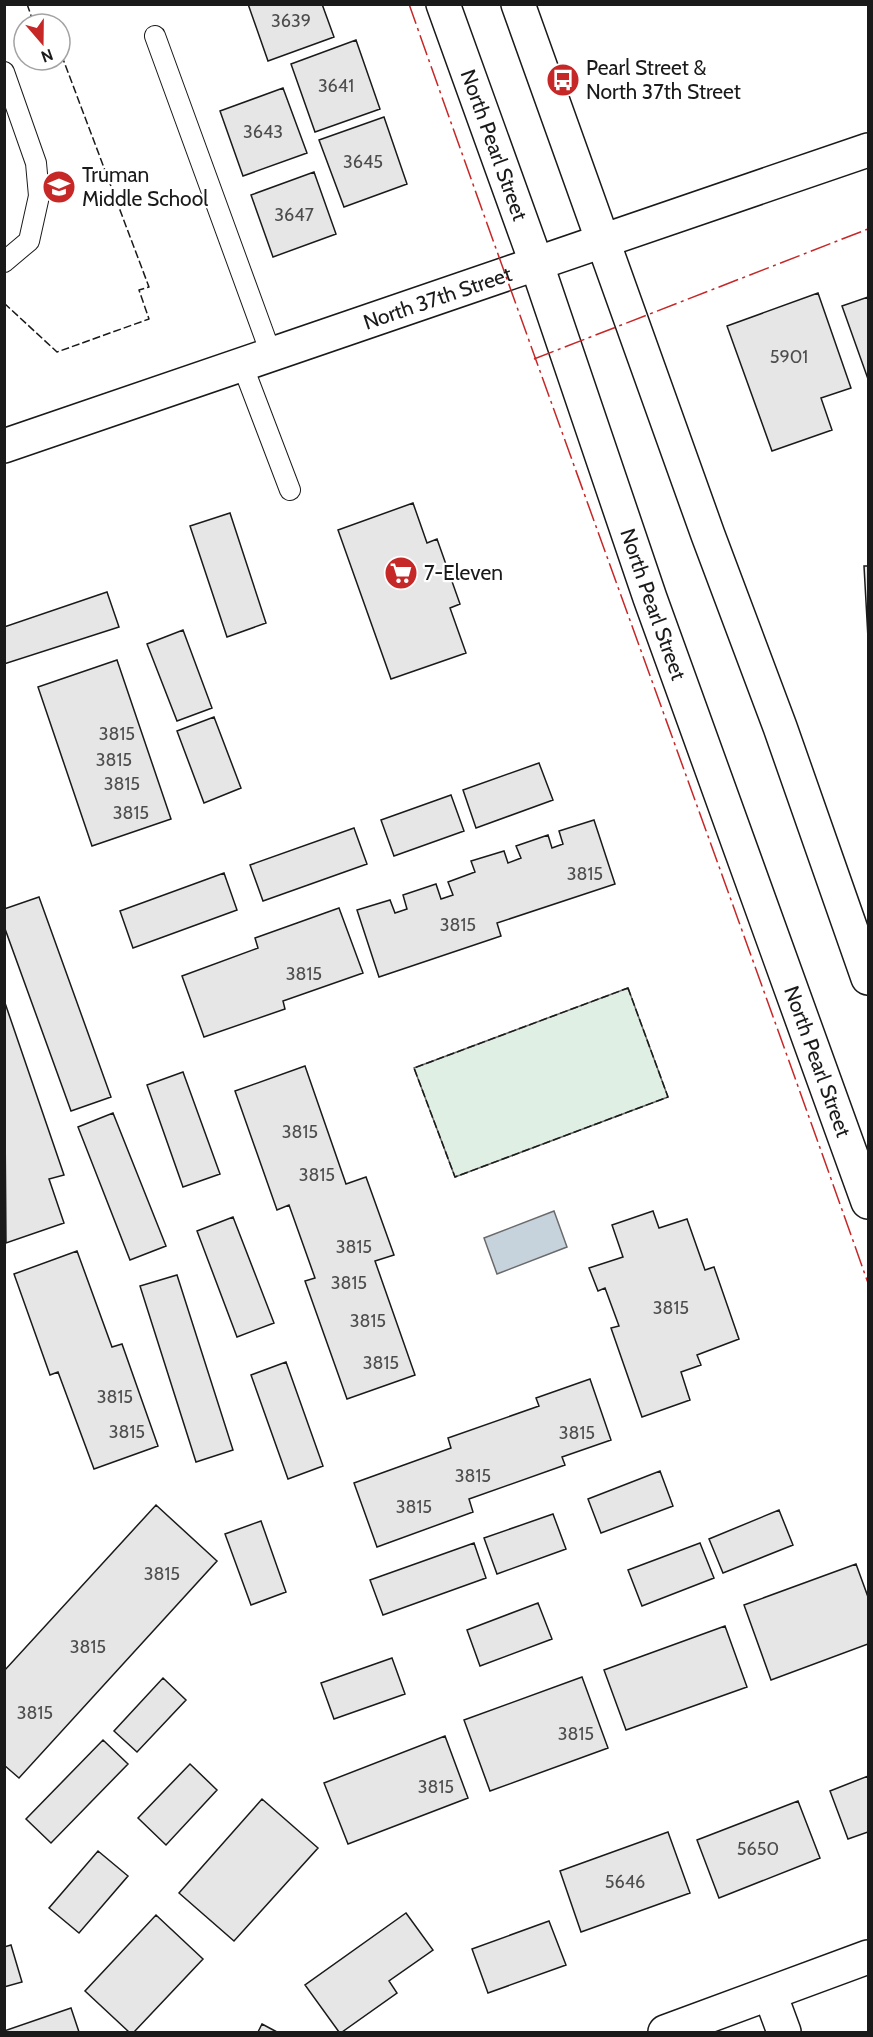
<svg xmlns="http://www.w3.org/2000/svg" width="873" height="2037" viewBox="0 0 873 2037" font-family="Cabin,sans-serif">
<rect width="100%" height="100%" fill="#fff"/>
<path fill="#e0efe3" stroke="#6a6a6a" stroke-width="1.5" d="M 628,988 L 668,1097 L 455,1177 L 414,1068 Z"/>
<path fill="#c6d2dc" stroke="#6a6a6a" stroke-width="1.5" d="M 554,1211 L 567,1247 L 497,1274 L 484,1238 Z"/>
<path fill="#e6e6e6" stroke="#1a1a1a" stroke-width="1.5" d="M 248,4 L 322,4 L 334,37 L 268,61 Z
M 356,40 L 380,109 L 315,132 L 291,64 Z
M 283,88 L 307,153 L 243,176 L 220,111 Z
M 384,117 L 407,184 L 344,207 L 319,140 Z
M 314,172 L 336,234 L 273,257 L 251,195 Z
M 818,293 L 851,388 L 821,398 L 832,430 L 772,451 L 727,326 Z
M 868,297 L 868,379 L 842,306 Z
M 413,503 L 427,543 L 437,539 L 460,604 L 450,608 L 466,653 L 391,679 L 338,530 Z
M 230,513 L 266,623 L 227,637 L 190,526 Z
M 864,566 L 868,566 L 868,638 Z
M 107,592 L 119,627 L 4,664 L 4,627 Z
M 183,630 L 212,708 L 177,721 L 147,644 Z
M 117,660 L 171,819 L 92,846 L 38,687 Z
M 214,717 L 241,788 L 204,803 L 177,731 Z
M 539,763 L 553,800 L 476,828 L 463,790 Z
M 451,795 L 464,831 L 394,856 L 381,820 Z
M 594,820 L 615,884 L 497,923 L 501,936 L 379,977 L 357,910 L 390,900 L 395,913 L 407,909 L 403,895 L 436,884 L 441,899 L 453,895 L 448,882 L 475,872 L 471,861 L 504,851 L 508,863 L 521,858 L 516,846 L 548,835 L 552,848 L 563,844 L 559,831 Z
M 354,828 L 367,864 L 263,901 L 250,865 Z
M 224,873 L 237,910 L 133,948 L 120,911 Z
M 39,897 L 111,1097 L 71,1111 L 4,926 L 4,909 Z
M 339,908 L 363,973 L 283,1001 L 285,1009 L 204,1037 L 182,976 L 258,948 L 255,938 Z
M 4,1000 L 64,1175 L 49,1179 L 64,1223 L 6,1243 Z
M 305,1066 L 346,1184 L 366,1177 L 394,1255 L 375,1261 L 415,1375 L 347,1399 L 305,1281 L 315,1278 L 289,1205 L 277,1210 L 235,1091 Z
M 183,1072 L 220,1174 L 183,1187 L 147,1085 Z
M 113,1113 L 166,1246 L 130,1260 L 78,1127 Z
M 653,1211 L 659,1228 L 687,1219 L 705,1270 L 714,1267 L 739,1339 L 697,1355 L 701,1365 L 681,1372 L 690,1400 L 642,1417 L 611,1328 L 619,1326 L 605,1288 L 598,1291 L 589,1268 L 623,1257 L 612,1225 Z
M 233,1217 L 274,1323 L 237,1337 L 197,1231 Z
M 77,1251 L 112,1347 L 122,1344 L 158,1446 L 94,1469 L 58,1372 L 50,1375 L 14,1274 Z
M 177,1275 L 233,1450 L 196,1462 L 140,1286 Z
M 286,1362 L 323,1466 L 288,1479 L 251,1375 Z
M 590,1379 L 611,1440 L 562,1457 L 565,1465 L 469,1499 L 473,1512 L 377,1547 L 354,1483 L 451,1448 L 448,1438 L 539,1406 L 536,1398 Z
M 660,1471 L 673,1506 L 601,1533 L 588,1499 Z
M 156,1505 L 217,1561 L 19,1778 L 4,1765 L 4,1671 Z
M 779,1510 L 793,1545 L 723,1573 L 709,1539 Z
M 553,1514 L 566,1549 L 497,1574 L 484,1538 Z
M 261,1521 L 286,1592 L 251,1605 L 225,1534 Z
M 474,1543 L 486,1578 L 383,1615 L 370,1580 Z
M 700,1543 L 714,1578 L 642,1606 L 628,1570 Z
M 856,1564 L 868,1597 L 868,1644 L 771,1680 L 744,1605 Z
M 538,1603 L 552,1639 L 480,1666 L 467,1630 Z
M 725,1626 L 747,1687 L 626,1730 L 604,1670 Z
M 392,1658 L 405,1694 L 334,1719 L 321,1683 Z
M 582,1677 L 608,1748 L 490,1791 L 464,1720 Z
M 163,1678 L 186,1700 L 137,1752 L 114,1731 Z
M 445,1736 L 468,1798 L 348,1844 L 324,1783 Z
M 103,1740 L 128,1764 L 51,1843 L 26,1819 Z
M 190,1764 L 217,1790 L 166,1845 L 138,1818 Z
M 868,1776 L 868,1832 L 848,1839 L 830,1791 Z
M 262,1799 L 318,1848 L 234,1941 L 179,1893 Z
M 798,1801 L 820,1858 L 719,1898 L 697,1840 Z
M 668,1832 L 690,1893 L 581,1932 L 560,1871 Z
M 98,1851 L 128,1876 L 79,1933 L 49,1908 Z
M 406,1913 L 433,1950 L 389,1981 L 397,1993 L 342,2032 L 339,2032 L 305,1985 Z
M 156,1915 L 203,1959 L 134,2032 L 129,2032 L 85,1991 Z
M 549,1921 L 566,1965 L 488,1993 L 472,1949 Z
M 11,1945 L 22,1982 L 4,1987 L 4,1947 Z
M 71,2008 L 79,2032 L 4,2032 L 4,2031 Z
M 262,2024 L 277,2032 L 258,2032 Z"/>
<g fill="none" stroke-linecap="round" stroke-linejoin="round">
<g stroke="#1a1a1a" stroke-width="22">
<path id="lane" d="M 155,36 L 271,354
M 4,72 L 36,163 L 39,196 L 29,241 L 4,262
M 242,364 L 290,490"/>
</g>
<g stroke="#1a1a1a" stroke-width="36">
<path id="street" d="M 770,1994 L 784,2032
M 665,2032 L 868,1957"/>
</g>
<g stroke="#1a1a1a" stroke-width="36">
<g id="secondary">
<path id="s1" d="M 4,446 C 292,347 581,251 868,150"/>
</g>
</g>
<g stroke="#1a1a1a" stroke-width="36">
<g id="primary">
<path id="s2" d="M 443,4 L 537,265 L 650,598 L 868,1202"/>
<path d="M 518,4 L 708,535 L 780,727 L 868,978"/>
</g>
</g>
<use href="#lane" stroke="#fff" stroke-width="20"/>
<use href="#street" stroke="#fff" stroke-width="33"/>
<use href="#secondary" stroke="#fff" stroke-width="33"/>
<use href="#primary" stroke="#fff" stroke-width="33"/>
<path stroke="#1a1a1a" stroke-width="1.5" stroke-dasharray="8 3" stroke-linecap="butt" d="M 27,4 L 34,24
M 4,303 L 57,352 L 149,319 L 139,290 L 149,287 L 60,51
M 628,988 L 668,1097 L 455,1177 L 414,1068 Z"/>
<path stroke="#c62828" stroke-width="1.5" stroke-dasharray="21 4.5 3 4.5" stroke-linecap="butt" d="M 409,4 C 560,432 717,856 868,1283
M 534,359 L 868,229"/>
</g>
<defs>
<g id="bus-disc" transform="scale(1.725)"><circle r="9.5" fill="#c62828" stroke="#fff"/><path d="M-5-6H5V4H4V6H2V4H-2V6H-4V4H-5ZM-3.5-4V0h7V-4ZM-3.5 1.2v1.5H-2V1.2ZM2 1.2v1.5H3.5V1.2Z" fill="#fff"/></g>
<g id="school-disc" transform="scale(1.725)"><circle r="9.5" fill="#c62828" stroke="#fff"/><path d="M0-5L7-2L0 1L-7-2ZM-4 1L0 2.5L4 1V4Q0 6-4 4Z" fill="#fff"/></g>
<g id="supermarket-disc" transform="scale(1.725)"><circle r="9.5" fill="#c62828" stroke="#fff"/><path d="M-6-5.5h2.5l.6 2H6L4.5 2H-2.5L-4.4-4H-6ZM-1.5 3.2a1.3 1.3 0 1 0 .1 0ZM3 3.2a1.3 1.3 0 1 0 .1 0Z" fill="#fff"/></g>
</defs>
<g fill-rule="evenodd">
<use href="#bus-disc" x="563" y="80"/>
<use href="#school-disc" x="59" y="187"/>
<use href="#supermarket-disc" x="401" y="573"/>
</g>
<g text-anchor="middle" stroke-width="4.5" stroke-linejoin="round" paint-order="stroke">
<g font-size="18" fill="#4d4d4d">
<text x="291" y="27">3639</text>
<text x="336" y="92">3641</text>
<text x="263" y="138">3643</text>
<text x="363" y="168">3645</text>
<text x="294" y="221">3647</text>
<text x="789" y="363">5901</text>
<text x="117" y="740">3815</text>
<text x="114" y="766">3815</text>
<text x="122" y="790">3815</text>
<text x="131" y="819">3815</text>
<text x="585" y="880">3815</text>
<text x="458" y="931">3815</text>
<text x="304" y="980">3815</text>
<text x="300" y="1138">3815</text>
<text x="317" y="1181">3815</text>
<text x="354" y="1253">3815</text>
<text x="349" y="1289">3815</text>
<text x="671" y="1314">3815</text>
<text x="368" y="1327">3815</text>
<text x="381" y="1369">3815</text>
<text x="115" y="1403">3815</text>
<text x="127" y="1438">3815</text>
<text x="577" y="1439">3815</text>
<text x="473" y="1482">3815</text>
<text x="414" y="1513">3815</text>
<text x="162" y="1580">3815</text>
<text x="88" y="1653">3815</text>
<text x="35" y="1719">3815</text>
<text x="576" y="1740">3815</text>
<text x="436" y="1793">3815</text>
<text x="758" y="1855">5650</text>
<text x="625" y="1888">5646</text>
</g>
<g font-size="21" fill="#1a1a1a" stroke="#fff" text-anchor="start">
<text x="586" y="75">Pearl Street &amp;<tspan x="586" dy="24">North 37th Street</tspan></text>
<text x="82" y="182">Truman<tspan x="82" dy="24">Middle School</tspan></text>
<text x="424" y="580">7-Eleven</text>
</g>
<g font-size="21" fill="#1a1a1a" stroke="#fff">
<text dy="7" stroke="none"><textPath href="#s2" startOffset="150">North Pearl Street</textPath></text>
<text dy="7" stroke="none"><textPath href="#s1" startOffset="458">North 37th Street</textPath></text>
<text dy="7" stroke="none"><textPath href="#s2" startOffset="636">North Pearl Street</textPath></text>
<text dy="7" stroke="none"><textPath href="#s2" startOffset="1122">North Pearl Street</textPath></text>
</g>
</g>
<rect width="873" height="2037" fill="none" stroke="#1a1a1a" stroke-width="12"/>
<g transform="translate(42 42) rotate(160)"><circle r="28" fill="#ffffff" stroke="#a3a3a3" stroke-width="1.5"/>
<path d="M0-4.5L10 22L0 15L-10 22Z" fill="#c62828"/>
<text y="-9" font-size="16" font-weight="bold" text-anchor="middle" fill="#1a1a1a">N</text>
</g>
</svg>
